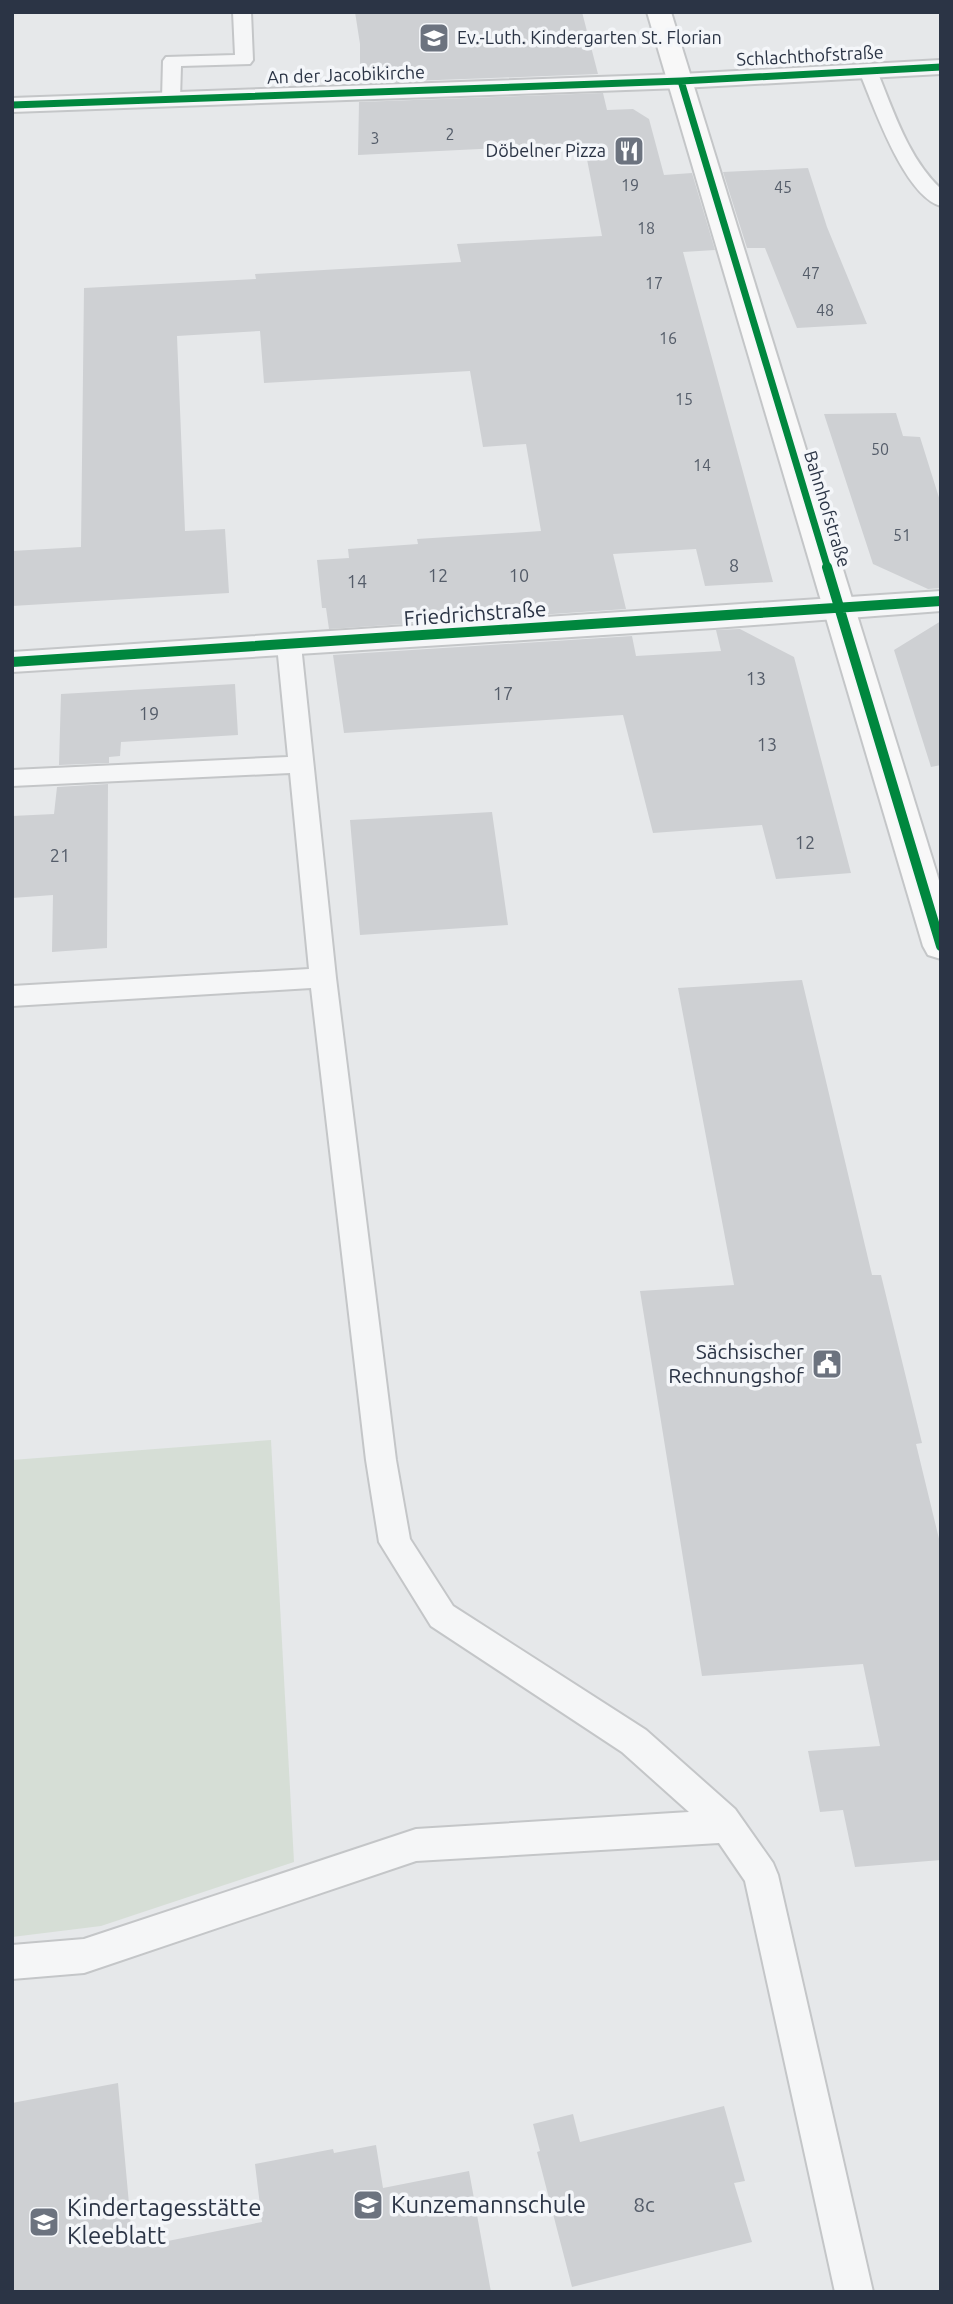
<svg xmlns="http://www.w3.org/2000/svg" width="953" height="2304" viewBox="0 0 953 2304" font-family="Ubuntu,sans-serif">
<rect width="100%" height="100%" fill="#e6e8ea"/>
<path fill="#d6ded6" d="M 271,1440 L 294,1862 L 101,1926 L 12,1937 L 12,1460 Z"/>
<path fill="#ced0d3" d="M 355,12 L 582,12 L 598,74 L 360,83 L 360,44 Z
M 603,93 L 607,110 L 633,109 L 649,119 L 664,175 L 692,173 L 715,250 L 683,252 L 773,582 L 705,586 L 696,549 L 613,554 L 626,609 L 329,629 L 326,608 L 322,608 L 317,560 L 349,558 L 348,549 L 418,544 L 417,539 L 541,531 L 526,444 L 483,447 L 470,371 L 264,383 L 260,331 L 177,336 L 185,531 L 225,529 L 229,593 L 12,606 L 12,551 L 81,547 L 84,288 L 256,279 L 255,274 L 461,262 L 457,244 L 602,236 L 584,144 L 358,155 L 359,102 Z
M 808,168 L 827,227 L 867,324 L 797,328 L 765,248 L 747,248 L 723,172 Z
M 896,413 L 903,436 L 920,437 L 941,504 L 941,588 L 928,589 L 873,564 L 824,414 Z
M 941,621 L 941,765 L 931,767 L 894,650 Z
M 740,629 L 794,657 L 851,873 L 776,879 L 762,825 L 653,833 L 623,715 L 344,733 L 333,655 L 632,636 L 636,656 L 721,651 L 716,630 Z
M 235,684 L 238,735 L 121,742 L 120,756 L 109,757 L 109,763 L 59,765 L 61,694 Z
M 108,784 L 107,948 L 52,952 L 53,895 L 12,898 L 12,816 L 54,814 L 57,787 Z
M 492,812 L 508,925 L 360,935 L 350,820 Z
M 802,980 L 872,1275 L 881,1275 L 922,1443 L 916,1444 L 941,1547 L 941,1860 L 855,1867 L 843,1810 L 820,1812 L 808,1751 L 880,1746 L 863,1664 L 702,1676 L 640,1291 L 734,1285 L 678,988 Z
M 118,2083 L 133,2248 L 262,2222 L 255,2164 L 333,2149 L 334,2153 L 376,2145 L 383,2188 L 469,2171 L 491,2292 L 12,2292 L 12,2103 Z
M 724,2106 L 745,2181 L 734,2183 L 752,2242 L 572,2287 L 537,2152 L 540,2151 L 533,2124 L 573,2114 L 580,2142 Z"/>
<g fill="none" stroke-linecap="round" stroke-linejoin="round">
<g stroke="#c4c6c8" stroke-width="4">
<path id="lane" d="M 233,12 L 251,12 L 253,60 L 250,64 L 181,66 L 180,99 L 171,104 L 165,103 L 162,99 L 163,61 L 166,57 L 235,55 Z
M 868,66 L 877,71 C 894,112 908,158 941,189 L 941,206 C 904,196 873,104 859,71 Z
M 289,638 L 297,640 L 301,645 L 336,978 L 396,1460 L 410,1539 L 453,1606 L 646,1730 L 735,1809 L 773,1863 L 778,1875 L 873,2292 L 835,2292 L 745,1881 L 719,1843 L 416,1861 L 84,1973 L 12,1979 L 12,1945 L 84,1939 L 416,1829 L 689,1812 L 622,1752 L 431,1626 L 379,1542 L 366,1460 L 311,988 L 12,1006 L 12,986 L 309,969 L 290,773 L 12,786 L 12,770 L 288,757 L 277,645 L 281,640 Z"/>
</g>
<g stroke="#c4c6c8" stroke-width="4">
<path id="street" d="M 941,60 L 941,74 L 681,88 L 12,112 L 12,98 L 681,74 Z
M 941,591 L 941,611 L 714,628 L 12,672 L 12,652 Z"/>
</g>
<g stroke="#c4c6c8" stroke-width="4">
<path id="secondary" d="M 647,12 L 671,12 L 941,887 L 941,959 L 928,955 L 923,946 Z"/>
</g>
<use href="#lane" fill="#f5f6f7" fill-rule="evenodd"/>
<use href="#street" fill="#f5f6f7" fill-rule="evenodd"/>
<use href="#secondary" fill="#f8f8f8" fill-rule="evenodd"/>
<g stroke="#f4f6f9" stroke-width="10">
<path id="cycleway-far1" d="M 681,81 L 828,569
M 12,105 L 681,81 L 941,67"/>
</g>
<g stroke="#f4f6f9" stroke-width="14">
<path id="cycleway" d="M 827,567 L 941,946
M 12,662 L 941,601"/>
</g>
<use href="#cycleway-far1" stroke="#00873e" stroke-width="7"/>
<use href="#cycleway" stroke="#00873e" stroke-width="10"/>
</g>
<defs>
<g id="school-square" transform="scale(1.575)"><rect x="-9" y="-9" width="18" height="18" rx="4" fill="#6c737f" stroke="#f4f6f9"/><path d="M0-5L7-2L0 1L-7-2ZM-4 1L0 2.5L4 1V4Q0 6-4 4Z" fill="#fff"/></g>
<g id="restaurant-square" transform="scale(1.575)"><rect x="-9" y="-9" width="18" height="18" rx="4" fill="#6c737f" stroke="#f4f6f9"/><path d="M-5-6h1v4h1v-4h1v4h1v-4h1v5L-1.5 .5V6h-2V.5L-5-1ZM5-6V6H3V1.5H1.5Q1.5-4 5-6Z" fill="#fff"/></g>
<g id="civic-square" transform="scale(1.575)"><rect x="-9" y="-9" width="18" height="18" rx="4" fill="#6c737f" stroke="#f4f6f9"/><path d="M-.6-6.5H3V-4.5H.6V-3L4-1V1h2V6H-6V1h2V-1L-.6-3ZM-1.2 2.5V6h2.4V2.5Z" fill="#fff"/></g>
</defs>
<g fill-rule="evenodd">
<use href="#school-square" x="434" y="38"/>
<use href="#restaurant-square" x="629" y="151"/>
<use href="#civic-square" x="827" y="1364"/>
<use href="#school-square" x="368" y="2205"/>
<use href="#school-square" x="44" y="2222"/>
</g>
<g text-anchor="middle" stroke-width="7" stroke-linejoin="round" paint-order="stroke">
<g font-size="16" fill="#545c69">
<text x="450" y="140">2</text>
<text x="375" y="144">3</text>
<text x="630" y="191">19</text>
<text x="783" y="193">45</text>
<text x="646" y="234">18</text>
<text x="811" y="279">47</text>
<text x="654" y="289">17</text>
<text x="825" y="316">48</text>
<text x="668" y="344">16</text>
<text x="684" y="405">15</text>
<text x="880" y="455">50</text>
<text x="702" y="471">14</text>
<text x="902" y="541">51</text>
</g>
<g font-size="18" fill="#2b3445" stroke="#f4f6f9" text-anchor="start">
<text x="457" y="44">Ev.-Luth. Kindergarten St. Florian</text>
<text x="606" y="157" text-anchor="end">Döbelner Pizza</text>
</g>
<g font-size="18" fill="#2b3445" stroke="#f4f6f9">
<text transform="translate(810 56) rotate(-3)" y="6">Schlachthofstraße</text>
<text transform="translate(346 75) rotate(-2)" y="6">An der Jacobikirche</text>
<text transform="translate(827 509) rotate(73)" y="6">Bahnhofstraße</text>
</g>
<g font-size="18" fill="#545c69">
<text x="734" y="572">8</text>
<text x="438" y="582">12</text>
<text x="519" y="582">10</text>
<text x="357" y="588">14</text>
<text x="756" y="685">13</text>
<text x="503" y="700">17</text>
<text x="149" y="720">19</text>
<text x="767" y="751">13</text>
<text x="805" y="849">12</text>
<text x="60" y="862">21</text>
</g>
<g font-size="21" fill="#2b3445" stroke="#f4f6f9">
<text transform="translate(475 614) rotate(-4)" y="7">Friedrichstraße</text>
</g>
<g font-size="21" fill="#2b3445" stroke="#f4f6f9" text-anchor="end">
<text x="804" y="1359">Sächsischer<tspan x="804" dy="24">Rechnungshof</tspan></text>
</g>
<g font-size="21" fill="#545c69">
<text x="644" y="2212">8c</text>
</g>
<g font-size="24" fill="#2b3445" stroke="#f4f6f9" text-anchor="start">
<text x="391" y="2213">Kunzemannschule</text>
<text x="67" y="2216">Kindertagesstätte<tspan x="67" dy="28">Kleeblatt</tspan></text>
</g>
</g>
<rect width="953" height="2304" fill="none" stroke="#2b3445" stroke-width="28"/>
</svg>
